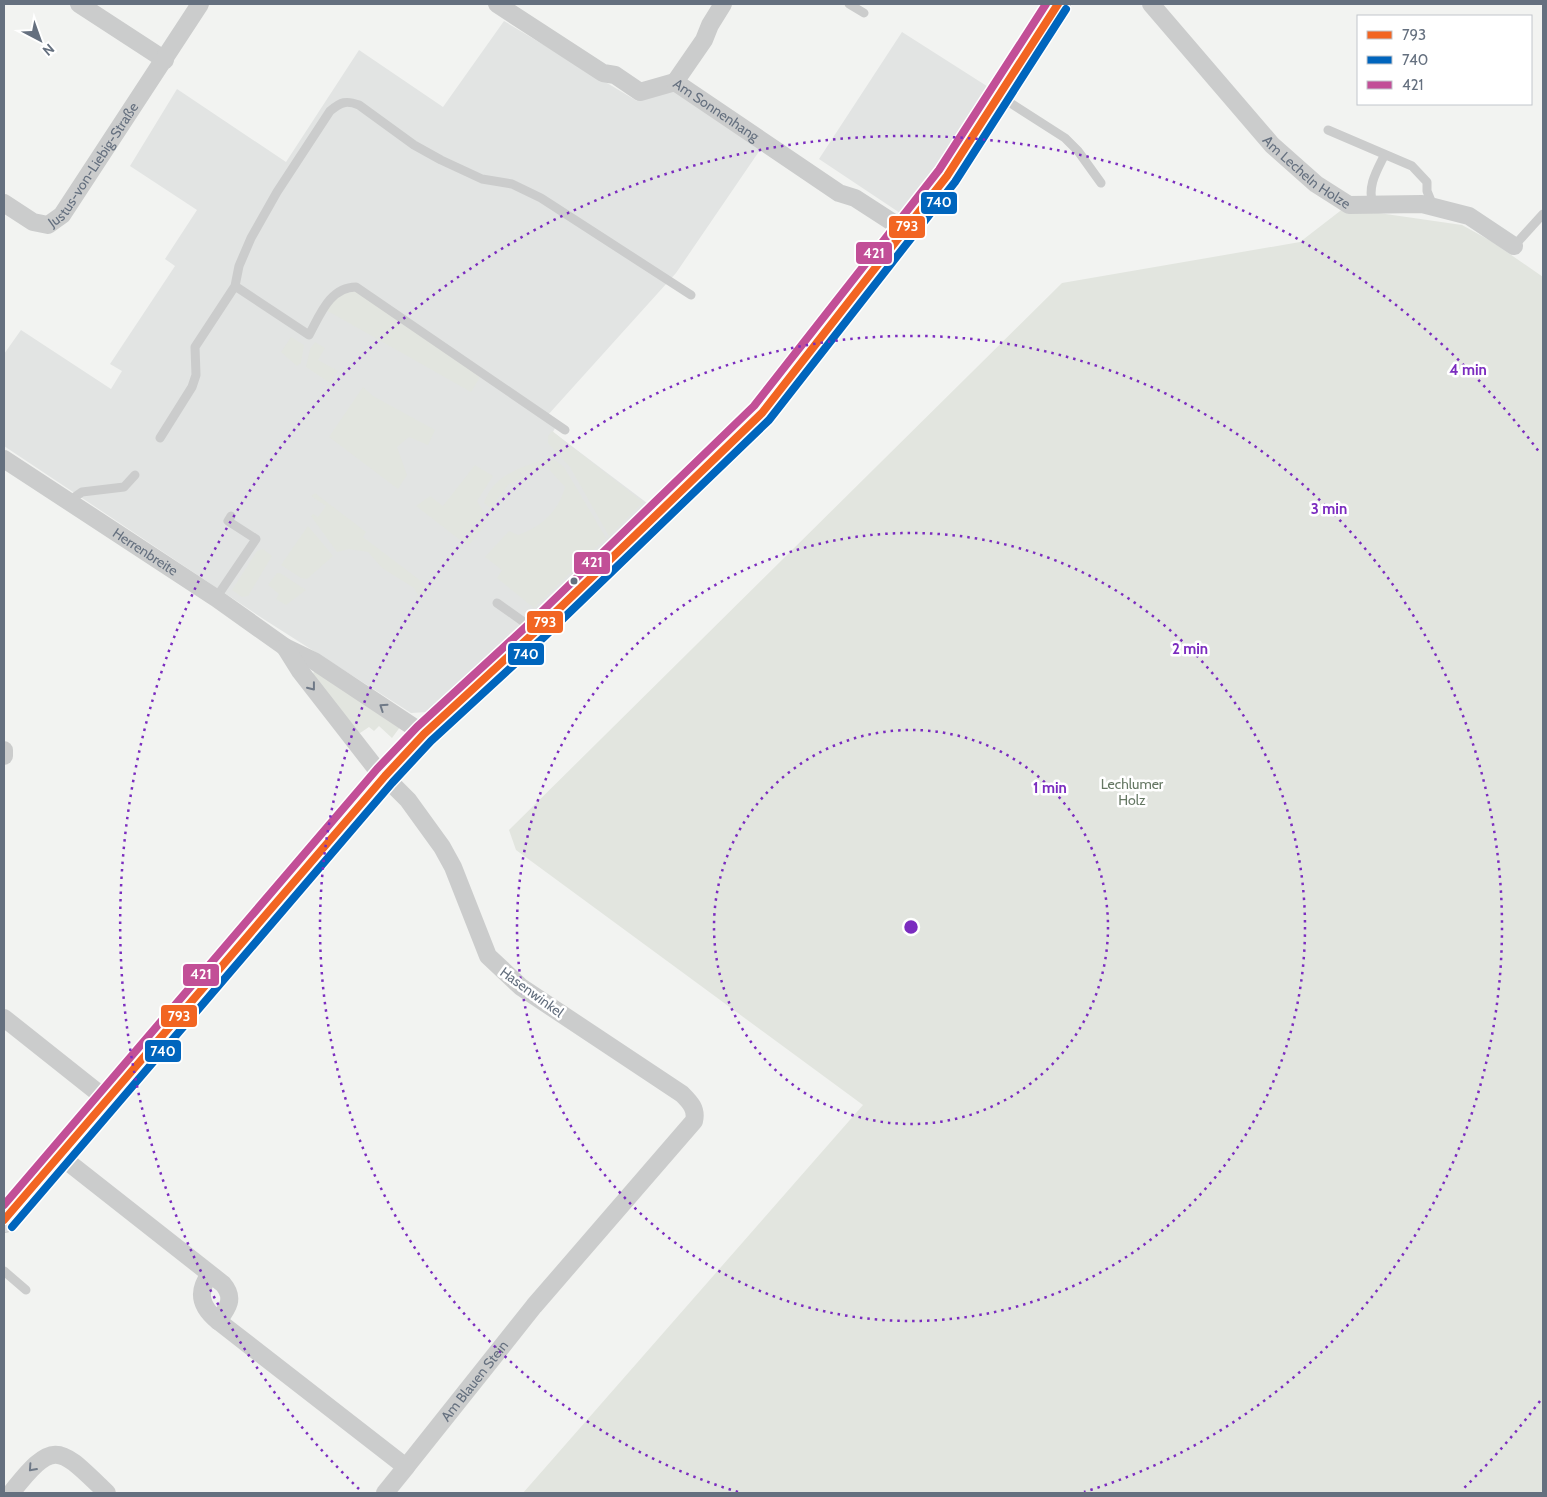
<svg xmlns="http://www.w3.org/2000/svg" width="1547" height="1497" viewBox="0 0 1547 1497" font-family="Cabin,sans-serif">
<rect width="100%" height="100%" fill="#f2f3f1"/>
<path fill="#e2e4e3" d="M 504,21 L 637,101 L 673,90 L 762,147 L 676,273 L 547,416 L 557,424 L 553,432 L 647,503 L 440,705 L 428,712 L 411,713 L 265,620 L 4,446 L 4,354 L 21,330 L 111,389 L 122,371 L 110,364 L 175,266 L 165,259 L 197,210 L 130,166 L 177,89 L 286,162 L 359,50 L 443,107 Z
M 902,32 L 993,90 L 906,217 L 819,159 Z"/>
<path fill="#e2e5df" d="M 1344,208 L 1462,225 L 1491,241 L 1543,277 L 1543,1493 L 523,1493 L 863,1105 L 516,850 L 509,830 L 1062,283 L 1300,242 Z
M 358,291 L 480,377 L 471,392 L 326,310 C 334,296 342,293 358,291 Z
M 291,337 L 304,345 L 301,363 L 297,366 L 281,352 Z
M 315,342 L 325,348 L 318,360 L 338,371 L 330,383 L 306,367 L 310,349 Z
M 363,387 L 373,396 L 435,430 L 428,445 L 409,437 L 397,447 L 407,475 L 398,489 L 329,437 Z
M 552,431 L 643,502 L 609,536 L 570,467 L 548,443 L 548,436 Z
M 542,460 L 555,460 L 564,467 L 606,538 L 534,608 L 497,578 L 502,570 L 485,557 L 509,531 L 518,535 C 541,527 559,511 565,487 L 547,467 L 509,484 L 494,503 L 496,512 L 484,503 C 493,476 517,469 542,460 Z
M 475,465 L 493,476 L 477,501 L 485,514 L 483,520 L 486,524 L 468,546 L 416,506 L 430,496 L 443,506 Z
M 315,493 L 366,532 L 363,537 L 430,588 L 420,598 L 414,588 L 382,568 L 368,552 L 349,549 L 337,552 L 311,516 L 313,514 L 318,517 L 326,506 L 311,496 Z
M 308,526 L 333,556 L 307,579 L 301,578 L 281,565 Z
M 263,549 L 272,556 L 248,596 L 242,597 L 232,590 L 257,551 Z
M 277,573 L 280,573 L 306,590 L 286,605 L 276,599 L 279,594 L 268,585 Z
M 314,671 L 403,723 L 392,738 L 379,726 L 374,731 L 369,727 L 360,733 L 357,732 L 313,674 Z"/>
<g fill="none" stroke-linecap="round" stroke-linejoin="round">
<g stroke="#cecfcf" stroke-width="26">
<path id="secondary" d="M 4,1220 L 385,776 L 424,734 L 536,631 L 736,440 L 762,413 L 947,176 L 1058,4"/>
</g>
<path stroke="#cbcccc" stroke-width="9" d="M 849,4 L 864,13
M 1001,97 L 1065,138 L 1078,151 L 1101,183
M 1328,130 L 1412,166 L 1427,182 L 1427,191 L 1433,206
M 1373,205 C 1367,187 1376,172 1384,156
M 1514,246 L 1543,214
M 235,286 L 309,335 C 320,315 330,287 356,287 L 565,430
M 160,438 L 192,387 L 196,375 L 195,347 L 235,286 L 239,266 L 251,238 L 277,192 L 330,111 C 341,102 346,100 359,105 L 414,145 L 441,160 L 482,179 L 512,184 L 541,198 L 691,295
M 69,501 L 82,492 L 124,487 L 135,475
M 216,598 L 256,539 L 228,521 L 231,516
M 497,603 L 535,630
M 4,1271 L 26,1290"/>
<g stroke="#cbcccc" stroke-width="18">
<path d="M 79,4 L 165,60"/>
<path id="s1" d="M 497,4 L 603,73 L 615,75 L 640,92 L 675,82 L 839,193 L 855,198 L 906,231"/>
<path id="s2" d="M 1151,4 L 1272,145 L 1316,184 L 1349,205 L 1422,204 L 1469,216 L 1514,246"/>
<path d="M 675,82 L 704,40 L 710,25 L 723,4"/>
<path id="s3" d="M 4,203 L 33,222 L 48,225 L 62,215 L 200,4"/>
<path id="s4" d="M 4,459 L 216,598 L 285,647 L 314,661 L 424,734"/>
<path d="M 4,750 L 4,756"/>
<path d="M 4,1018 L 106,1099"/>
<path d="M 59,1155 L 223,1284 C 235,1298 228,1308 218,1321 C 201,1307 196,1293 210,1274"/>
<path id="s5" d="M 218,1321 L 406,1467 L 534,1306 L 694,1121 C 697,1109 690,1102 682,1094 L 521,987 L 488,956 L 453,867 L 442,847 L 408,800 L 374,766 L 300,671 L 285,647"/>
<path d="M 11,1493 C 55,1437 59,1447 107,1493"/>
<path d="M 385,1493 L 406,1467"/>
</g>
<use href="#secondary" stroke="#dedfe0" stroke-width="24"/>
<g stroke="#fff" stroke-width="11">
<path id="bus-1" d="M 4,1220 L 385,776 L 424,734 L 536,631 L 762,413 L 947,176 L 1058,4"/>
</g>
<g stroke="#fff" stroke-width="11">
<path id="bus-2" d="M 12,1227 L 392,783 L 431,741 L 543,638 L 769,420 L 955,182 L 1066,9"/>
</g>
<g stroke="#fff" stroke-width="11">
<path id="bus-3" d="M 4,1205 L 377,769 L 417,727 L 529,624 L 754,406 L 939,170 L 1046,4"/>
</g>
<use href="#bus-1" stroke="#f26522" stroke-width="8"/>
<use href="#bus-2" stroke="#0065bd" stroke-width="8"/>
<use href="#bus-3" stroke="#c24f97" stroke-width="8"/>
</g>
<defs><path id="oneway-chevron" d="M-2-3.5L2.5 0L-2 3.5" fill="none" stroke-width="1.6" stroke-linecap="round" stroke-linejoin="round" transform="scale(1.25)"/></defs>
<g stroke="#6f7987">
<use href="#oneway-chevron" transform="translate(312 687) rotate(52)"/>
<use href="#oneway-chevron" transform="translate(383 707) rotate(-146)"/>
<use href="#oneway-chevron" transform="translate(32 1468) rotate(132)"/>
</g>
<g fill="none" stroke="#7b2cbf" stroke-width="2.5" stroke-dasharray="2.5 5">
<circle cx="911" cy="927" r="197"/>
<circle cx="911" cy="927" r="394"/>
<path d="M738 1492A591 591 0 1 1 1084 1492"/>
<path d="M1540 1401A788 788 0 0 1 1463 1489M359 1489A788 788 0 1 1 1540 453"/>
</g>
<circle fill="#65707f" stroke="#fff" stroke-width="2" cx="574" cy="581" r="4.5"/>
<g text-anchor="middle" stroke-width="5" stroke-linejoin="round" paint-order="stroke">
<g font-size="14" fill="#65707f" stroke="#fff">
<text dy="5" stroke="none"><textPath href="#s1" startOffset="255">Am Sonnenhang</textPath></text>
<text dy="5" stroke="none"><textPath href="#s3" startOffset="126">Justus-von-Liebig-Straße</textPath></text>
<text dy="5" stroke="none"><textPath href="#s2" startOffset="230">Am Lecheln Holze</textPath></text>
<text dy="5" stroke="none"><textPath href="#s4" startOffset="169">Herrenbreite</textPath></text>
<text transform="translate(532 992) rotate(36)" y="5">Hasenwinkel</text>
<text dy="5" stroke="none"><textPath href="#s5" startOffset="348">Am Blauen Stein</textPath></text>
</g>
<g font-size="14" fill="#657763" stroke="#fff">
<text x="1132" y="789">Lechlumer<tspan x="1132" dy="16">Holz</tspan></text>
</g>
</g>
<circle cx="911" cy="927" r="8" fill="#7b2cbf" stroke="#fff" stroke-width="2.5"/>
<g font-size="15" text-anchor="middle" font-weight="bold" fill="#7b2cbf" stroke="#fff" stroke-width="5" stroke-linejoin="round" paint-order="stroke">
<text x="1468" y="375">4 min</text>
<text x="1329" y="514">3 min</text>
<text x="1190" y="654">2 min</text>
<text x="1050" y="793">1 min</text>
</g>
<g stroke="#fff" stroke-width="2">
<rect x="920" y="191" width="38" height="24" rx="5" fill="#0065bd"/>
<rect x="888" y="215" width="38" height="24" rx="5" fill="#f26522"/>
<rect x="855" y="241" width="38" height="24" rx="5" fill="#c24f97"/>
<rect x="573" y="551" width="38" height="24" rx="5" fill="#c24f97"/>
<rect x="526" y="610" width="38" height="24" rx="5" fill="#f26522"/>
<rect x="507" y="642" width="38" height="24" rx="5" fill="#0065bd"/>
<rect x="182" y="963" width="38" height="24" rx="5" fill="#c24f97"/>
<rect x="160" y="1004" width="38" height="24" rx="5" fill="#f26522"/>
<rect x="144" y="1039" width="38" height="24" rx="5" fill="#0065bd"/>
</g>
<g font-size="14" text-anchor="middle" font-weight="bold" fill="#fff">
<text x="939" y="207">740</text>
<text x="907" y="231">793</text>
<text x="874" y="258">421</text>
<text x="592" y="567">421</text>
<text x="545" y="627">793</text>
<text x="526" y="659">740</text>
<text x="201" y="979">421</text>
<text x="179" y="1021">793</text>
<text x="163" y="1056">740</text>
</g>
<rect width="1547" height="1497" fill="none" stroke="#65707f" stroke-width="10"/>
<rect x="1357" y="15" width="175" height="90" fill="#ffffff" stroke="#c1c6cc"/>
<rect x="1367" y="31" width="25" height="8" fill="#f26522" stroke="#c1c6cc"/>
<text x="1402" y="40" font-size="15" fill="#65707f">793</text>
<rect x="1367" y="56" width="25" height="8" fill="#0065bd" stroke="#c1c6cc"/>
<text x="1402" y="65" font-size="15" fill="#65707f">740</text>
<rect x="1367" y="81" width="25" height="8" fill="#c24f97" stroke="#c1c6cc"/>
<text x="1402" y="90" font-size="15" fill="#65707f">421</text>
<g transform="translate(40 40) rotate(139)" stroke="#ffffff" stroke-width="4" paint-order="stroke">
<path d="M0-4L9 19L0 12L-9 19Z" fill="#65707f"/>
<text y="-8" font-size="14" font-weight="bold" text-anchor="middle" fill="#65707f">N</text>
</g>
</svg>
